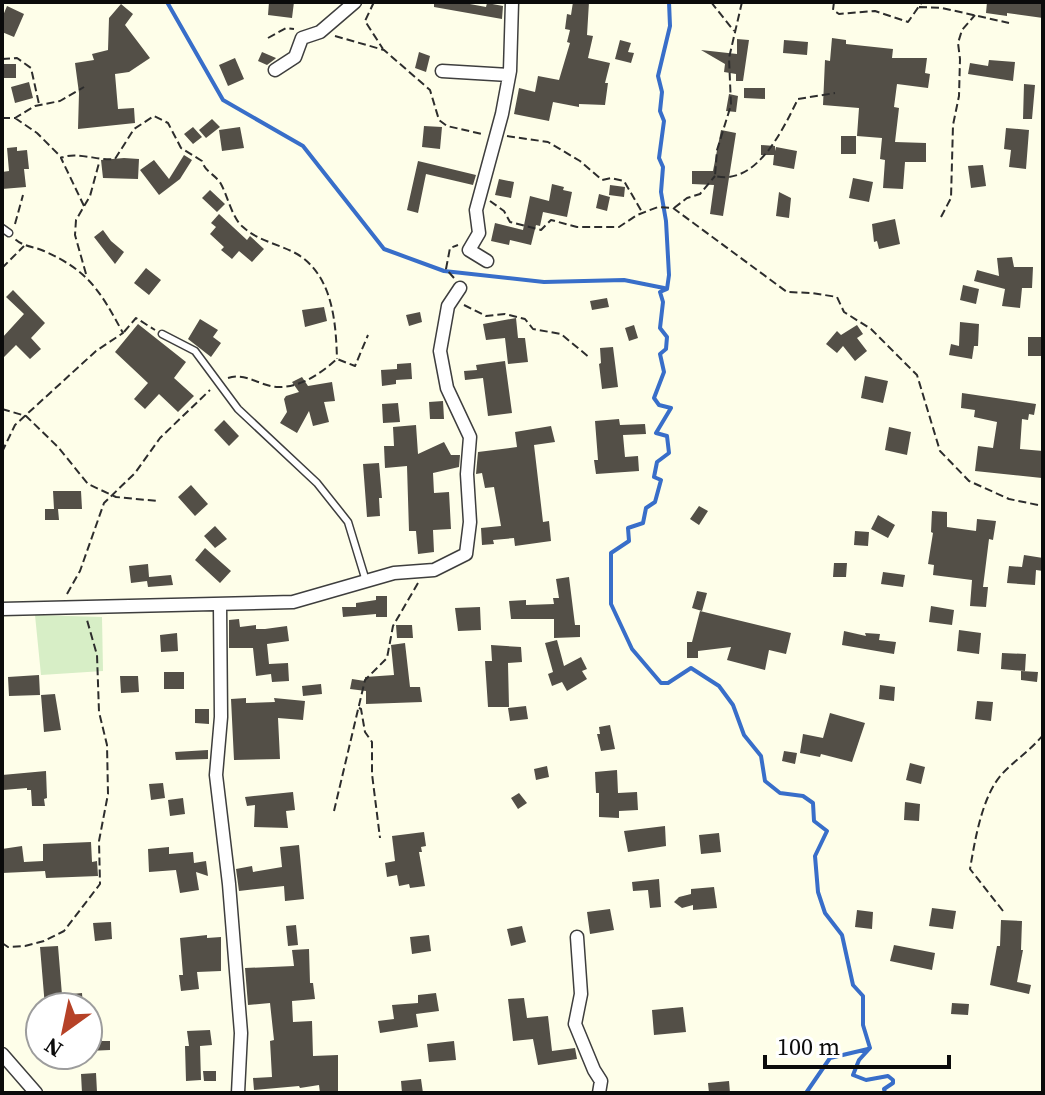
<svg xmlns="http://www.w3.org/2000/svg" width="1045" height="1095" viewBox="0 0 1045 1095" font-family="'Source Serif 4',serif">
<rect width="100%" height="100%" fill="#fefee9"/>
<path fill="#d7eec6" d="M 35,615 L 102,617 L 103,671 L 41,675 Z"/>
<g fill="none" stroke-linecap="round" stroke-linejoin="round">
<path stroke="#386ec9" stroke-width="4" d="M 167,2 L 223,100 L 303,146 L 384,249 L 444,271 L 544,282 L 624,280 L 664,288
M 669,2 L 670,26 L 658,76 L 662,92 L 660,111 L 664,121 L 659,158 L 663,167 L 661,192 L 666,221 L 669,275 L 667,289 L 660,292 L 663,302 L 660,328 L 667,337 L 666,349 L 660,354 L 664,372 L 654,398 L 659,405 L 671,408 L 656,433 L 667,436 L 669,453 L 657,462 L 654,477 L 661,480 L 655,502 L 646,508 L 643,523 L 628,528 L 629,541 L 611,553 L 611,604 L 632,649 L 661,683 L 668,683 L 691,668 L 719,686 L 733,705 L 744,735 L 761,756 L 765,781 L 780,793 L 803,796 L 813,803 L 814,821 L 827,831 L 815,856 L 818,892 L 825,913 L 842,935 L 853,985 L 863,996 L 863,1025 L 870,1048 L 859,1060 L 853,1075 L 866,1080 L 888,1076 L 893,1080 L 893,1083 L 884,1089 L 885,1093
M 806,1093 L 830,1058 L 868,1049"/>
</g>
<path fill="#534f47" d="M 269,2 L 294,2 L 292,18 L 268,15 Z
M 434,2 L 459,2 L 486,7 L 487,3 L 503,6 L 502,19 L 434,7 Z
M 573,2 L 589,2 L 587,35 L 593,36 L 588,58 L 610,63 L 605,83 L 608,83 L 605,105 L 579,104 L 579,107 L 553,102 L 549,121 L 514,114 L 519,88 L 535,92 L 538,76 L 559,80 L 570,43 L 567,42 L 570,30 L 565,29 L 567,14 L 571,15 Z
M 987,2 L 1043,2 L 1043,18 L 1007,13 L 1007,16 L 986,13 Z
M 121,4 L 133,14 L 125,25 L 150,58 L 129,72 L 115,74 L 118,109 L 134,108 L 135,123 L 78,129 L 79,93 L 75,63 L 94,60 L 92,54 L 108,50 L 109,18 Z
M 7,6 L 24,14 L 14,37 L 2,32 L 2,18 Z
M 832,38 L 846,40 L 846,44 L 893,49 L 892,58 L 927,58 L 925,73 L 930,74 L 928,88 L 897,84 L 894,107 L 899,108 L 895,142 L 926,143 L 926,162 L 905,162 L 903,189 L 883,188 L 885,160 L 880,159 L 882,138 L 857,136 L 859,108 L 823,105 L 825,60 L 830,61 Z
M 737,39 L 749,40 L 743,81 L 736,81 L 736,74 L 724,72 L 725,64 L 701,50 L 737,54 Z
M 620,40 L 631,43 L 628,52 L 634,53 L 631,63 L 615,59 Z
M 784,40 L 808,42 L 807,55 L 783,53 Z
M 262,52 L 276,58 L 275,59 L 267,65 L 258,61 Z
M 419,52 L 430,56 L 426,72 L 415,68 Z
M 235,58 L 244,79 L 228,86 L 219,65 Z
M 989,60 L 1015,62 L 1013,81 L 968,74 L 970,63 L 988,66 Z
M 3,64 L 16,64 L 16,78 L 3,78 Z
M 29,82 L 33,98 L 15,103 L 11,87 Z
M 1024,84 L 1035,85 L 1032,119 L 1023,119 Z
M 744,88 L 765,88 L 765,99 L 744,98 Z
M 729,94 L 738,96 L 736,112 L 726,111 Z
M 212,119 L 220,127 L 206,138 L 199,130 Z
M 424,126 L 442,127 L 440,149 L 422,147 Z
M 193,127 L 202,137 L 193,144 L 184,134 Z
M 240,127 L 244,148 L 222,151 L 219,130 Z
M 1006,128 L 1029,130 L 1026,169 L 1009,167 L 1011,150 L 1004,149 Z
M 721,130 L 736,133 L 723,216 L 710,214 L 714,185 L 692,184 L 692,171 L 713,171 Z
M 841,136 L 856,136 L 856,154 L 841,154 Z
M 761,145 L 775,146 L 775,151 L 776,147 L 797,151 L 794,169 L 773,165 L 774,155 L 761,155 Z
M 17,147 L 17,151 L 27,150 L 29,169 L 24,169 L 26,187 L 2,189 L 2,172 L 9,171 L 7,148 Z
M 184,155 L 192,160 L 180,179 L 159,195 L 140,170 L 154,160 L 169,179 Z
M 124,158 L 139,159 L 138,179 L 103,178 L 101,160 Z
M 418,161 L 476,175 L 473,185 L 426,174 L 418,213 L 407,210 Z
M 983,165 L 986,186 L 971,188 L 968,166 Z
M 853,178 L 873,182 L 869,202 L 849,198 Z
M 499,179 L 514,182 L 511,198 L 495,195 Z
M 552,184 L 564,187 L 563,190 L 572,192 L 567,217 L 543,212 L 540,226 L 536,225 L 531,245 L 510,240 L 509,245 L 491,241 L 495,223 L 523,230 L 530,196 L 549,201 Z
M 610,185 L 625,187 L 624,197 L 609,195 Z
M 210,190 L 225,204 L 217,212 L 202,198 Z
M 779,192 L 791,198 L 789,218 L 776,216 Z
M 599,194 L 610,197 L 607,211 L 596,208 Z
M 219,214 L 247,240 L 250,236 L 264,249 L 252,262 L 239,251 L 232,259 L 221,250 L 224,247 L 210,234 L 216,227 L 211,223 Z
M 895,219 L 900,244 L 879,249 L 877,241 L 874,242 L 872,224 Z
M 103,230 L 111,241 L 124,252 L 115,264 L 94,237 Z
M 1012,257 L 1014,267 L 1033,267 L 1032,288 L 1022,288 L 1020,308 L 1002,306 L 1005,289 L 974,281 L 977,270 L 999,276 L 997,258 Z
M 146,268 L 161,280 L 149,295 L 134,283 Z
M 963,285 L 979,289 L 976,304 L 960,300 Z
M 13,290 L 45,323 L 31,338 L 41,349 L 30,359 L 16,345 L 2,359 L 2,338 L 24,314 L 6,297 Z
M 607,298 L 609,307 L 592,310 L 590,301 Z
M 324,307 L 327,321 L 305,327 L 302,310 Z
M 420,312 L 422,322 L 409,326 L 406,315 Z
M 516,318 L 518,338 L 525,338 L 528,362 L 508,364 L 505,338 L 486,340 L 483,324 Z
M 200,319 L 218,330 L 213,337 L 221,343 L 211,357 L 188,339 Z
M 960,322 L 979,324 L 978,346 L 974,346 L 972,359 L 949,355 L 951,344 L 959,346 Z
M 138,324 L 186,362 L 174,378 L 194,396 L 178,412 L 159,394 L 145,409 L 134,399 L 148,383 L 115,352 Z
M 634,325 L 638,338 L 629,341 L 625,328 Z
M 857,325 L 863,334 L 857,338 L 867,351 L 855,361 L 843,346 L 837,353 L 826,344 L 837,331 L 841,335 Z
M 1028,337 L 1043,337 L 1043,356 L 1028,356 Z
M 613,347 L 618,387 L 602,389 L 599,364 L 601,363 L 600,348 Z
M 505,361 L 512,413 L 488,416 L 483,378 L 465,380 L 464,371 L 477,370 L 476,365 Z
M 411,363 L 412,379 L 396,380 L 396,384 L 382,386 L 381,370 L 397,369 L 397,364 Z
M 865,376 L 888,381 L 883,403 L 861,398 Z
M 302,377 L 308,386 L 332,382 L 335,401 L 324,402 L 329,422 L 313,426 L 309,411 L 297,433 L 280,423 L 287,412 L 284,399 L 286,396 L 299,392 L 292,382 Z
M 962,393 L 1036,404 L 1034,415 L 1029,414 L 1028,420 L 1022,419 L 1020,449 L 1043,451 L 1042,478 L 975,471 L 978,446 L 993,448 L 997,422 L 974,417 L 975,410 L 961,408 Z
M 443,401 L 444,419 L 430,419 L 429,402 Z
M 398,403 L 400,422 L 383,423 L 382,404 Z
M 619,419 L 620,425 L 645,424 L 646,434 L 623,435 L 625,457 L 638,456 L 639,471 L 596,474 L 594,460 L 598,460 L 595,421 Z
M 224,420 L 239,436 L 229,446 L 214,430 Z
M 416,425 L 418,454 L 444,442 L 451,455 L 460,455 L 459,467 L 433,473 L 434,493 L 449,492 L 451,529 L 433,530 L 434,552 L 418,554 L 416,531 L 409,531 L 407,466 L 385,468 L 384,446 L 394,446 L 393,427 Z
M 551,426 L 555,442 L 534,445 L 543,522 L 549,521 L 551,541 L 515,546 L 514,538 L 493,540 L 494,544 L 482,545 L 481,528 L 501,526 L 494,487 L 485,488 L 482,473 L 476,474 L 478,452 L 517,447 L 515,432 Z
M 889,427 L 911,432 L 907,455 L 885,450 Z
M 379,463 L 382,498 L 379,498 L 380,516 L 367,517 L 363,464 Z
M 191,485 L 208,504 L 195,516 L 178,497 Z
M 53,491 L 81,491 L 82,509 L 54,509 Z
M 699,506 L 708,511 L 699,525 L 690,519 Z
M 45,509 L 58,509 L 59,520 L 45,520 Z
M 932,511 L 947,512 L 947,527 L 976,531 L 977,519 L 996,521 L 993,540 L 989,539 L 983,587 L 988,587 L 986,607 L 970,606 L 972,580 L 933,575 L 934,565 L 928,564 L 933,533 L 931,532 Z
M 878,515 L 895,525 L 888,538 L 871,529 Z
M 215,526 L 227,539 L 215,548 L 204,536 Z
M 855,531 L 869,532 L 868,546 L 854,545 Z
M 205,548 L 231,571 L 220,583 L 195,560 Z
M 1024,555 L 1043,558 L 1043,571 L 1036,570 L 1035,585 L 1007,583 L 1009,566 L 1022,567 Z
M 834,563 L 847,563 L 846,577 L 833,577 Z
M 148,564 L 149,577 L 171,575 L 173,585 L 148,587 L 147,581 L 131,583 L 129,566 Z
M 883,572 L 905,575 L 903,587 L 881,584 Z
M 569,577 L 575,625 L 580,625 L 580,637 L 554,638 L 554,619 L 511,619 L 509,601 L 526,600 L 526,605 L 554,604 L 553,598 L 559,598 L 556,579 Z
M 697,591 L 707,593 L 702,611 L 692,608 Z
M 376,596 L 387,596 L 387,617 L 376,617 L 376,614 L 343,617 L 342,607 L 356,607 L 356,603 L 376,600 Z
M 931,606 L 954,610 L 952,625 L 929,622 Z
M 480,607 L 481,630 L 458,631 L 455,608 Z
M 700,611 L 791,633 L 786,654 L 769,650 L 765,670 L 727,660 L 731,647 L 698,651 L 698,658 L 687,658 L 687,642 L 692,642 Z
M 239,619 L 240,627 L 256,625 L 256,629 L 265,629 L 287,626 L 289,641 L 267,644 L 269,664 L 288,663 L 289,681 L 272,682 L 271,674 L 256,676 L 253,648 L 229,648 L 229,620 Z
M 396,625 L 412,625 L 413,638 L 397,638 Z
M 959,630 L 981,633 L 979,654 L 957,651 Z
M 844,631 L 866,636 L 865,633 L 880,634 L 879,640 L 896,642 L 894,654 L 842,645 Z
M 177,633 L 178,651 L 161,652 L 160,635 Z
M 557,640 L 564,666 L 581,657 L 587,669 L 582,671 L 587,679 L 567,691 L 562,682 L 552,686 L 548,674 L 553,672 L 545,643 Z
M 405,643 L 410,687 L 420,687 L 422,702 L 366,704 L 366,691 L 350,689 L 352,679 L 365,681 L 365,677 L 394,675 L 391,645 Z
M 491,645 L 521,647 L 522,662 L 508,663 L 509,707 L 488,707 L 485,661 L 492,661 Z
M 1002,653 L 1026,654 L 1025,671 L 1001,669 Z
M 1021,671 L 1038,672 L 1037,682 L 1021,680 Z
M 164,672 L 184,672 L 184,689 L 164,689 Z
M 39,675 L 40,695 L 9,696 L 8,677 Z
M 120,676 L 138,676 L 139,692 L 121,693 Z
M 321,684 L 322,694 L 303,696 L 302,686 Z
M 880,685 L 895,687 L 894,701 L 879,699 Z
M 55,694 L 61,730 L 44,732 L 41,695 Z
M 246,698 L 246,703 L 275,702 L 274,698 L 305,701 L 303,720 L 278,718 L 280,759 L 234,760 L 231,699 Z
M 977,701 L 993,702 L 991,721 L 975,719 Z
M 526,706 L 528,719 L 510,721 L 508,708 Z
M 195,709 L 209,709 L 209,724 L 195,723 Z
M 830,713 L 865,723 L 852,762 L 821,754 L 820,757 L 800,753 L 803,734 L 823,738 Z
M 610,725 L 615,749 L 601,751 L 597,734 L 600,734 L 599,727 Z
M 208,750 L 208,759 L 176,760 L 175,752 Z
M 784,751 L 797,753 L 795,764 L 782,761 Z
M 910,763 L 925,767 L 921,784 L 906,780 Z
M 547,766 L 549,777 L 536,780 L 534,769 Z
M 617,770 L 618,793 L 637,792 L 638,810 L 619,811 L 619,818 L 599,817 L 599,793 L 596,793 L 595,772 Z
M 46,771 L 47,798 L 44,799 L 45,806 L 32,806 L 31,790 L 27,790 L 27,788 L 3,790 L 2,775 Z
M 163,783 L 165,798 L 151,800 L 149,784 Z
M 293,792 L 295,810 L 286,811 L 288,828 L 254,827 L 255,805 L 247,806 L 245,797 Z
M 519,793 L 527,803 L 518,809 L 511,798 Z
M 183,798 L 185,814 L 170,816 L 168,800 Z
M 905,802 L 920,804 L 919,821 L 904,820 Z
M 665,826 L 666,846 L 628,852 L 624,831 Z
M 424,832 L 426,846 L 421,847 L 422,852 L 419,852 L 425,886 L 410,888 L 409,884 L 399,886 L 397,875 L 387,877 L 385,863 L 395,861 L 392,836 Z
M 719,833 L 721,852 L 701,854 L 699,835 Z
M 91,842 L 92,862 L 97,861 L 98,876 L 46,878 L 45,871 L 2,873 L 2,849 L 22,846 L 24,862 L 43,861 L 43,844 Z
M 299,845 L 304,899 L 285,901 L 284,886 L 239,891 L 236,869 L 252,866 L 253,872 L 282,867 L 280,847 Z
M 169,847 L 169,854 L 193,852 L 194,863 L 206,861 L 208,876 L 196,872 L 199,890 L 180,893 L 176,870 L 149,872 L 148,849 Z
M 659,879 L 661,907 L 650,908 L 648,890 L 633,891 L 632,882 Z
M 714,887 L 717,908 L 693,910 L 693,905 L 682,908 L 674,902 L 679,897 L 691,894 L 691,889 Z
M 932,908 L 956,911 L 953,929 L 929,926 Z
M 610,909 L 614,930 L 590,934 L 587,912 Z
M 857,910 L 873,912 L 872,929 L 855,927 Z
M 1001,920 L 1022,921 L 1021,950 L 1023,950 L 1017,982 L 1031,985 L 1029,994 L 990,985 L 997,946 L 1000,946 Z
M 111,922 L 112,939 L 95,941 L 93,923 Z
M 296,925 L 298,945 L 288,946 L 286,926 Z
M 522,926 L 526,942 L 511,946 L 507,929 Z
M 207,935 L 207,938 L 221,937 L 221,971 L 197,972 L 199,989 L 181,991 L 179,975 L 183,975 L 180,938 Z
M 429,935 L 431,951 L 412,954 L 410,937 Z
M 894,945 L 935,953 L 932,970 L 890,961 Z
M 58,946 L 62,995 L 82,993 L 83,1007 L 45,1007 L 40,947 Z
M 309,949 L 310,983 L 313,983 L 315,999 L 292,1001 L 293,1022 L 312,1021 L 313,1056 L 338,1055 L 338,1093 L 320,1093 L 319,1085 L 300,1088 L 299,1086 L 254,1090 L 253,1078 L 272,1077 L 270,1041 L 274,1040 L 270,1003 L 248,1005 L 245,968 L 294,966 L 292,950 Z
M 436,993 L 439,1011 L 416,1014 L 418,1027 L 380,1033 L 378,1021 L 394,1019 L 392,1005 L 418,1003 L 418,995 Z
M 524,998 L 527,1018 L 548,1016 L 552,1051 L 575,1048 L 577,1059 L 538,1065 L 533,1039 L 513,1041 L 508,999 Z
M 952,1003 L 969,1004 L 968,1015 L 951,1014 Z
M 683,1007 L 686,1032 L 654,1035 L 652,1010 Z
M 210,1030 L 212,1045 L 200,1046 L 201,1080 L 186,1081 L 185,1046 L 189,1046 L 187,1031 Z
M 88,1034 L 102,1034 L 102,1041 L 110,1041 L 110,1050 L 88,1051 Z
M 454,1041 L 456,1060 L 429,1062 L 427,1044 Z
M 203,1071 L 216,1071 L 216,1081 L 204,1081 Z
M 96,1073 L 97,1092 L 82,1093 L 81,1074 Z
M 421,1079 L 423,1093 L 402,1093 L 401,1081 Z
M 729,1081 L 730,1093 L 709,1093 L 708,1083 Z"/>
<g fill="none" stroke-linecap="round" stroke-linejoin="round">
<g stroke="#3e3e3e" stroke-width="9">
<path id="service" d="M 2,228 L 9,233
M 162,334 L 195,351 L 238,409 L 317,483 L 348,522 L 366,581"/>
</g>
<g stroke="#3e3e3e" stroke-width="15">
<path id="minor" d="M 275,70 L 295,57 L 302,38 L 320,32 L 355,2
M 442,71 L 509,75
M 487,261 L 469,250 L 479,233 L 476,210 L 502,114 L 510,71 L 512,2
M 220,605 L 221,717 L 216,775 L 229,884 L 241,1033 L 238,1093
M 2,609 L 293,602 L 394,573 L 434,570 L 466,554 L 470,522 L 467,474 L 470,437 L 447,388 L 440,351 L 448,306 L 460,288
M 577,937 L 581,994 L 575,1024 L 594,1070 L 601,1081 L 599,1093
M 2,1054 L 36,1093"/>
</g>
<path stroke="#2d2d2d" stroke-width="2" stroke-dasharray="8 4" stroke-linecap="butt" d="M 374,2 L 365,21 L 383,49
M 711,2 L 734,31
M 742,2 L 729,58 L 731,105 L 717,150 L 715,176 C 757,186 783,129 798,99 L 835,93
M 834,2 L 833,10 L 839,14 L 875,11 L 908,22 L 922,2
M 919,7 L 942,8 L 1009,23
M 335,36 L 384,50 L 430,90 L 439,120 L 447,126 L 482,134
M 268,38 L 286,28 L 294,29
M 2,59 L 17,58 L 31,68 L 39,104
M 2,118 L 15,118 L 35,106 L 60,101 L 84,87
M 15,118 L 37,133 L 61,157
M 507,136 L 548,142 L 580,161 L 602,180 L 611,178 L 624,181 L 642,212
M 490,201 L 504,211 L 510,222 L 541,230 L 551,220 L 577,227 L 619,227 L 637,215 L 658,207 L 673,208 L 787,292 L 812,293 L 837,297 L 844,312 L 871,329 L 917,375 L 940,451 L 969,481 L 1009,499 L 1043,506
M 84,206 L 61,158 C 76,151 98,161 115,159 L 134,129 L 154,116 L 168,123 L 181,148 L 202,161 C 205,172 215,174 221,184 C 228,197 232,218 243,227 C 260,243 286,245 303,258 C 333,281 336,324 337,359
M 674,208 L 687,198 L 700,194 L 715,176
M 941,217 L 951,198 L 953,125 L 959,96 L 960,59 L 958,43 L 962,30 L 975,15
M 15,224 L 23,195
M 2,268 L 24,246
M 86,274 L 75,235 L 76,220 L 90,196 L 99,163
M 454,278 L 446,269 L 450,248 L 458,245
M 464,305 L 486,316 L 505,314 L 525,319 L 533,329 L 561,334 L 590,358
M 124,332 L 136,318 L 155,330
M 228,378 C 246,372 261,387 279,387 C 302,387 321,373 337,359 L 355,366 L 368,335
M 2,409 L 26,416 L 58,447 L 88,484 L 116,497 L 158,501
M 2,452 L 15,425 L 96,351 L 123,333 C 100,291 89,271 44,251 C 33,246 23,247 14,238
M 67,594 L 80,571 L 104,503 L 135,473 L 160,438 L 210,390
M 359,708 L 361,709 L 365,732 L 372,742 L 372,774 L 380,838
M 334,811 L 365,680 L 387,658 L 393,626 L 418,583
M 1003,911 L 970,869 C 975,840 982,796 1002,774 C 1015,760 1031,750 1043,735
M 2,943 L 8,947 L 25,946 L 44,941 L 64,931 L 100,884 L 99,841 L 108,794 L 107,745 L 99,712 L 97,655 L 87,620"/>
<use href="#service" stroke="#fff" stroke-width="6"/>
<use href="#minor" stroke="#fff" stroke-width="12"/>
</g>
<rect width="1045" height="1095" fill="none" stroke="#0b0b0b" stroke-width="8"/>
<g transform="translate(64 1031) rotate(213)"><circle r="38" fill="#ffffff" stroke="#9d9d9d" stroke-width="2"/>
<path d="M0-6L14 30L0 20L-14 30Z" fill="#b64227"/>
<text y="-12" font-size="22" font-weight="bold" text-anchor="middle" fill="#0b0b0b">N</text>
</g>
<path d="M765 1055v12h184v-12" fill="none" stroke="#0b0b0b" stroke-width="4"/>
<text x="777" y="1055" font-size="24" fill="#0b0b0b" stroke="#ffffff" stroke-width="6" paint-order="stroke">100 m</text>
</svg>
